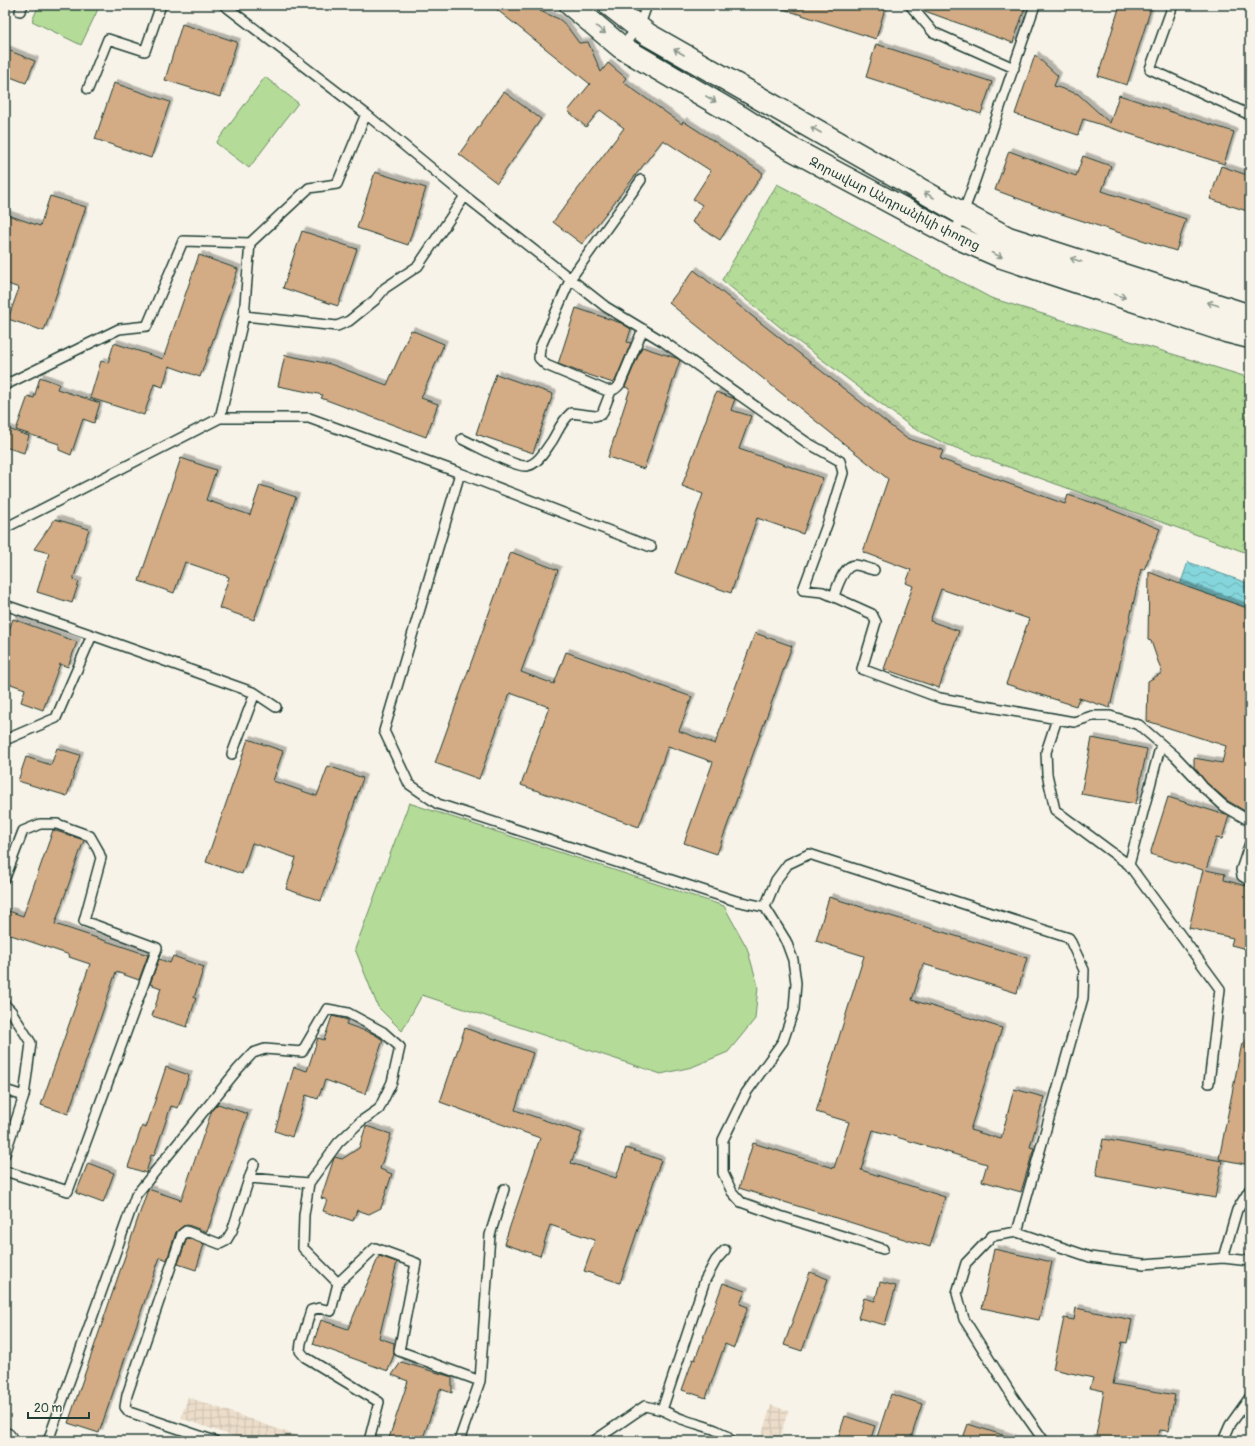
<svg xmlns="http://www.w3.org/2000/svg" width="1255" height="1446" viewBox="0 0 1255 1446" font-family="Pangolin,'Noto Sans Armenian',sans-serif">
<defs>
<pattern id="industrial-grid" width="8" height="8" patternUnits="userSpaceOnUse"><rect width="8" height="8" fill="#ecddca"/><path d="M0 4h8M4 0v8" fill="none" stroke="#cabfae"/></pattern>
<pattern id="forest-crowns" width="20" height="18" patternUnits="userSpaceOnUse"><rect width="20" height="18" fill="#b4db97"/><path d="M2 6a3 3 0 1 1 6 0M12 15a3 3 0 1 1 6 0" fill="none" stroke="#9abd83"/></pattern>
<pattern id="water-waves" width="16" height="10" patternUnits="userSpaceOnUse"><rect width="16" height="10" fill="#85d6dc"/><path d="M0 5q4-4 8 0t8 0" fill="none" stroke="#6cafb3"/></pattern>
<filter id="shadow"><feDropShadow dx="3.5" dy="-3.5" stdDeviation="0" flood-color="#0004"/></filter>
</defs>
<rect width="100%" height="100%" fill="#f7f3e8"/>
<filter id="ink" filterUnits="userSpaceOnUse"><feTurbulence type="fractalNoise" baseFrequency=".025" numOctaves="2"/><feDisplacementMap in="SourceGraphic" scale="8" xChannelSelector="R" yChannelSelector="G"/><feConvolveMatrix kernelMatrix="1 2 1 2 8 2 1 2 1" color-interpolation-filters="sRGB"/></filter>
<g filter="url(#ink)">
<path fill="url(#industrial-grid)" d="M 188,1397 L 311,1441 L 246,1441 L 181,1418 Z
M 771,1405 L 788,1411 L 779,1441 L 760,1441 Z"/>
<path fill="url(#forest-crowns)" stroke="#6a8c66" d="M 777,184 L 991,298 L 1250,378 L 1250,554 L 948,445 L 913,428 L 796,340 L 722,280 Z"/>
<path fill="#b4db97" stroke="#6a8c66" d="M 39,5 L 100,5 L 81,45 L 32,21 Z
M 265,77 L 298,103 L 249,168 L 216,143 Z
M 409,803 L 724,906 L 747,948 L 758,986 L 755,1019 L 728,1052 L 692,1067 L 661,1074 L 422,995 L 402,1031 L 378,1007 L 355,949 Z"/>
<path fill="url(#water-waves)" stroke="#5c9999" d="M 1188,562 L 1250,584 L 1250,609 L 1180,585 Z"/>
<path fill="#d3ab84" stroke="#1f3d34" filter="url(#shadow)" d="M 491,5 L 537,5 L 540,11 L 559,19 L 566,25 L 579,43 L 588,42 L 601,72 L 608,63 L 626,78 L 623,82 L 682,124 L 683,121 L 763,173 L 720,240 L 692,222 L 702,205 L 693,199 L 711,171 L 663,140 L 582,244 L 553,222 L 624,128 L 600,110 L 586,127 L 568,111 L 590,84 Z
M 781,5 L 886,5 L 876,39 L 780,8 Z
M 918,5 L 1026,5 L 1013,43 L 922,10 Z
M 1120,5 L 1152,5 L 1127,85 L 1098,76 Z
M 182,24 L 237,42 L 220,97 L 165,80 Z
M 876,44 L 992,82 L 981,114 L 866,77 Z
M 5,49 L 35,61 L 26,83 L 5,75 Z
M 1035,55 L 1058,76 L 1054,86 L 1078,94 L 1110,123 L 1119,95 L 1234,132 L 1224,164 L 1083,119 L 1078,135 L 1015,114 Z
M 114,83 L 170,102 L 151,158 L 95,139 Z
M 504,92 L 541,119 L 497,183 L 459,154 Z
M 1009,151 L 1076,176 L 1083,156 L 1111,166 L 1102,191 L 1186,219 L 1176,251 L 1049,210 L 995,190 Z
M 1221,166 L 1250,176 L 1250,212 L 1210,199 Z
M 375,172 L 426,188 L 408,245 L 357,228 Z
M 50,196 L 86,207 L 44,331 L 8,319 L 19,288 L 5,283 L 5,214 L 40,226 Z
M 302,231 L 357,249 L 338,306 L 283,288 Z
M 199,255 L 238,269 L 200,377 L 169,366 L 163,387 L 154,384 L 144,415 L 90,398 L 101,361 L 108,363 L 114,343 L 163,359 Z
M 694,270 L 906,438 L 943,450 L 940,459 L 1065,504 L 1068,495 L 1097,504 L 1160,529 L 1144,570 L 1141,569 L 1110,708 L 1079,698 L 1076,706 L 1006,684 L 1029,619 L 941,589 L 930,621 L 959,631 L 939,688 L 884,669 L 913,586 L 906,583 L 911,570 L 863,552 L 888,479 L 669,303 Z
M 576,308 L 621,323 L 631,329 L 627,342 L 631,343 L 615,381 L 613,383 L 577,371 L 558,364 Z
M 411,330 L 444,344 L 421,398 L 438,404 L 426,437 L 321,398 L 323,395 L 278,386 L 285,355 L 330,364 L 387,385 Z
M 642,347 L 676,358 L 680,360 L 644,469 L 608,457 L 630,389 L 625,387 Z
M 496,374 L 553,394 L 533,453 L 476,434 Z
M 40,377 L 59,384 L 57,389 L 100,403 L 94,423 L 83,419 L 71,455 L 59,450 L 59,444 L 16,430 L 28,396 L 34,398 Z
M 716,392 L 735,399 L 731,410 L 751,416 L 739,449 L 823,478 L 803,534 L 757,518 L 731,593 L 675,573 L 703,494 L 682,486 Z
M 5,428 L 29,436 L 24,453 L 5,447 Z
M 181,458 L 216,470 L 206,500 L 250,515 L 260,485 L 296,497 L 254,620 L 219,608 L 229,577 L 185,562 L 174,593 L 139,581 Z
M 55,519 L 89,529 L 73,580 L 79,582 L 72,603 L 37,592 L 49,553 L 34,549 Z
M 511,552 L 558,570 L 521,672 L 554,684 L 566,652 L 692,697 L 679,731 L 715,744 L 755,633 L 792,646 L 717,854 L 684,843 L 713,762 L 668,746 L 639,827 L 521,785 L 549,707 L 510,693 L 479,779 L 435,763 Z
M 1149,572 L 1190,588 L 1250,609 L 1250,814 L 1228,801 L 1207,783 L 1194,767 L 1194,758 L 1222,763 L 1226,746 L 1147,721 L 1148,681 L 1162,673 L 1151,641 L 1148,640 Z
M 13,619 L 77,642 L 68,667 L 60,664 L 43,710 L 21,702 L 25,689 L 5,682 L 5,641 Z
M 1092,738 L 1147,749 L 1136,804 L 1081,794 Z
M 248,739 L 283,751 L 273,781 L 317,796 L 328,766 L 363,778 L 321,901 L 286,889 L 296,858 L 252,843 L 242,874 L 206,862 Z
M 57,748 L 80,755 L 67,796 L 18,781 L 26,757 L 51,765 Z
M 1168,797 L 1229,816 L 1222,839 L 1216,838 L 1206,870 L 1225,874 L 1224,880 L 1250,887 L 1250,950 L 1231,945 L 1233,938 L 1189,928 L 1203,870 L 1150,854 Z
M 53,830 L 84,840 L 55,924 L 148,955 L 139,980 L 116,972 L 68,1114 L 41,1105 L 90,964 L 69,957 L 70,955 L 5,933 L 5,922 L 9,911 L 23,916 Z
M 829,897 L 1027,958 L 1017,993 L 923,964 L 912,1000 L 1002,1028 L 970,1130 L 1001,1139 L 1014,1089 L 1044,1097 L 1030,1147 L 1034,1148 L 1021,1192 L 982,1181 L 987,1164 L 873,1130 L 861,1170 L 945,1197 L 930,1247 L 739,1188 L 753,1143 L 834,1168 L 849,1122 L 816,1112 L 864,956 L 816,941 Z
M 173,956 L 204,967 L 194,998 L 196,998 L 187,1027 L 152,1016 L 161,988 L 150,984 L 159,959 L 170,963 Z
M 332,1016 L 348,1020 L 346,1024 L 374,1034 L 383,1040 L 365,1094 L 325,1080 L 318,1099 L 306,1095 L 292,1137 L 275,1131 L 294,1067 L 307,1071 L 318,1038 L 324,1040 Z
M 465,1028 L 533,1053 L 515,1110 L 582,1133 L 571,1163 L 616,1178 L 626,1148 L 661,1160 L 620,1283 L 584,1271 L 595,1240 L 550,1225 L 540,1256 L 504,1244 L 540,1138 L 440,1102 Z
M 1242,1043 L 1250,1044 L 1250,1165 L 1219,1159 Z
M 166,1067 L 189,1075 L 178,1108 L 171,1106 L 154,1156 L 151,1155 L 146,1173 L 128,1167 L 142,1126 L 146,1128 Z
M 218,1104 L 248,1114 L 207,1232 L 188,1225 L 183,1226 L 176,1232 L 167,1260 L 160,1257 L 99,1433 L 68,1423 L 148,1189 L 181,1200 L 212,1110 Z
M 366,1126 L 391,1134 L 380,1169 L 392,1174 L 381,1208 L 369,1214 L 357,1210 L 353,1221 L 323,1211 L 327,1200 L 321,1198 L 334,1158 L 335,1157 L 342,1159 L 359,1148 Z
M 1103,1139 L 1222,1161 L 1215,1198 L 1096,1176 Z
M 88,1163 L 114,1173 L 103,1203 L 76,1193 Z
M 187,1238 L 204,1244 L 196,1270 L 178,1264 Z
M 994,1249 L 1052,1262 L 1039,1320 L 982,1308 Z
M 379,1256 L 397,1262 L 379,1338 L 394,1343 L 394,1354 L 388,1371 L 313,1344 L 321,1320 L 348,1329 Z
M 810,1272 L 828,1279 L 802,1351 L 784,1345 Z
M 880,1282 L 896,1286 L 885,1325 L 858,1318 L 864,1298 L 875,1301 Z
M 723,1283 L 745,1291 L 740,1304 L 748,1307 L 734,1348 L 725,1344 L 706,1398 L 682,1390 L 693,1359 L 695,1360 Z
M 1076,1308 L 1132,1320 L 1127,1343 L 1122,1342 L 1113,1384 L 1175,1395 L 1168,1431 L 1159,1430 L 1157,1441 L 1095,1441 L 1104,1391 L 1090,1388 L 1093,1378 L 1053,1369 L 1064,1318 L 1074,1320 Z
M 401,1362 L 452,1377 L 452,1393 L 440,1389 L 422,1441 L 388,1441 L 408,1381 L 392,1375 Z
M 891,1394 L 922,1404 L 910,1441 L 889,1441 L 877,1437 Z
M 845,1416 L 875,1426 L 870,1441 L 837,1441 Z
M 968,1424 L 1012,1438 L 1011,1441 L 962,1441 Z"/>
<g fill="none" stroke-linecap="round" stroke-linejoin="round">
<g stroke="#1f3d34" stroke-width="12">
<path id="lane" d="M 224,5 L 366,114 L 465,196 L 606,307 L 664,342 L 806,442 L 840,461 L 843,473 L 828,522 L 803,590 L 823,592 L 872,614 L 876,622 L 862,669 L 940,698 L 1074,722 L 1092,716 L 1110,716 L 1139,725 L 1161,744
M 910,5 L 933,32 L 1014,68
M 1173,5 L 1150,69 L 1250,115
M 20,11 L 23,5
M 621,47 L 639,27 L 647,5
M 88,89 L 108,39 L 145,51 L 161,5
M 641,180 L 571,278 L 540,348 L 539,358 L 546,365 L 605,390 C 613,391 615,390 620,384 L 643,329
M 954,236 L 972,189 L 1035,5
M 250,243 L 309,188 L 337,184 L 366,114
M 244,316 L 337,326 L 349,321 L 375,300 L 385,288 L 418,266 L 465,196
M 5,385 L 119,329 L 147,326 L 183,241 L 250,243 L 244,316 L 220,418 L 309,418 L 460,473 L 384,731 L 409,784 L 438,804 L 736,901 L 765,907 L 776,880 L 788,864 L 809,854 L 1069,938 L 1084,970 L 1083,998 L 1017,1232 L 1090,1257 L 1144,1264 L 1223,1258 L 1250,1261
M 462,439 C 475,445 514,467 526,466 C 538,465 546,449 552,441 C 559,430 560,423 571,413 L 595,416 L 602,414 L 611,391
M 460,473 L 651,547
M 5,528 L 220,418
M 834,596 C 837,587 844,565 855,565 C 860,565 868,569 874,570
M 5,605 L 92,635 L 56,718 L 5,740
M 92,635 L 255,693 L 276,707
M 1057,719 L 1046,752 L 1047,774 L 1055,810 L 1129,865
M 232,754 L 255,693
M 1250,843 L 1241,870 L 1242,876 L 1250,881
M 5,878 L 23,831 L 40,824 L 57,824 L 90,836 L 98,850 L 101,858 L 84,921 L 157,948 L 68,1191 L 5,1171
M 765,907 L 786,941 L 793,960 L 796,983 L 794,1009 L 783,1041 L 746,1093 L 723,1140 L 723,1173 L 732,1192 L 741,1202 L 780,1216 L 883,1249
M 5,1005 L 11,1011 L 31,1043 L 24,1096
M 1209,1083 L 1220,989 L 1129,865 L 1161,744 L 1175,756 L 1194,776 L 1203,787 L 1224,806 L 1250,821
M 5,1090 L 24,1096 L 5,1154
M 249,1178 L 309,1183
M 1017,1232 L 992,1236 L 966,1263 L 957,1293 L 964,1319 L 1011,1394 L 1044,1441
M 1223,1258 L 1237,1210 L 1250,1189
M 338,1283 L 375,1248 L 416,1263 L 399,1351 L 480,1381
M 662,1410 C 669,1413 677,1418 685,1420 C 700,1426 721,1428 731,1441
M 48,1441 L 136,1195 L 238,1069 L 253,1053 L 265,1049 L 302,1052 L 327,1009 L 348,1013 L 383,1032 L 400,1047 L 392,1082 L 379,1109 L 360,1122 L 338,1143 L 309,1183 L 304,1215 L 303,1248 L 338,1283 L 331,1311 L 319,1308 L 311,1310 L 301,1343 L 300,1351 L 305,1357 L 379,1402 L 369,1441
M 215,1441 L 129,1412 L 125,1407 L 127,1395 L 182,1234 L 186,1231 L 220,1244 L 226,1241 L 232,1231 L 254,1164
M 459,1441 L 480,1381 L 490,1235 L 504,1189
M 594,1441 L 645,1406 L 662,1410 L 705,1280 L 716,1260 L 725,1250
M 1223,1441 L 1230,1425 L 1250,1397"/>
</g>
<g stroke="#1f3d34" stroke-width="25">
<path id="secondary" d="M 571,5 L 621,47 L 742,118 L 788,147 L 954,236 L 1002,257 L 1226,331 L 1250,337
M 610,5 L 647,34 L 963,214 L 1008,238 L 1250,316
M 5,1439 L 6,1441"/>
</g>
<use href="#lane" stroke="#f7f3e8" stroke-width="9"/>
<use href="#secondary" stroke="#f7f3e8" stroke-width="22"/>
</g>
<defs><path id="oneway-shaft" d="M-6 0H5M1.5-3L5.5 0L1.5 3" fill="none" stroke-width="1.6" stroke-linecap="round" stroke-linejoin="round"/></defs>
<g stroke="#8b988e">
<use href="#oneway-shaft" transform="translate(601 30) rotate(40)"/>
<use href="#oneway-shaft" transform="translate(679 52) rotate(-150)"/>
<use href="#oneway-shaft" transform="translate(711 99) rotate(30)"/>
<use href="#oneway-shaft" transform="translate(816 130) rotate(-150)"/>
<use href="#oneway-shaft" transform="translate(929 195) rotate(-150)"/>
<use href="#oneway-shaft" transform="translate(997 255) rotate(23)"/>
<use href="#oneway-shaft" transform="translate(1076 260) rotate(-162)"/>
<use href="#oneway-shaft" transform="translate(1120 296) rotate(18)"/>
<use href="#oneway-shaft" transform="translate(1213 304) rotate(-162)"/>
</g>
</g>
<g text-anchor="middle" stroke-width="3.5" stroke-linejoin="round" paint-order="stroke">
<g font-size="13" fill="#1f3d34" stroke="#f7f3e8">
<text transform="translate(895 203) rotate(27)" y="5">Զորավար Անդրանիկի փողոց</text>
</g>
</g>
<rect width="1255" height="1446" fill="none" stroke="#f7f3e8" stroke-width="20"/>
<rect x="10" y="10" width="1235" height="1426" fill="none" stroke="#1f3d34" stroke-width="1.5" filter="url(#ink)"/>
<path d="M28 1412v6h61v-6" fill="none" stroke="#1f3d34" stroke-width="2"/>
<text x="34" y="1412" font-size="12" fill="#1f3d34" stroke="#f7f3e8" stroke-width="3" paint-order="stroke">20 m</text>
</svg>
